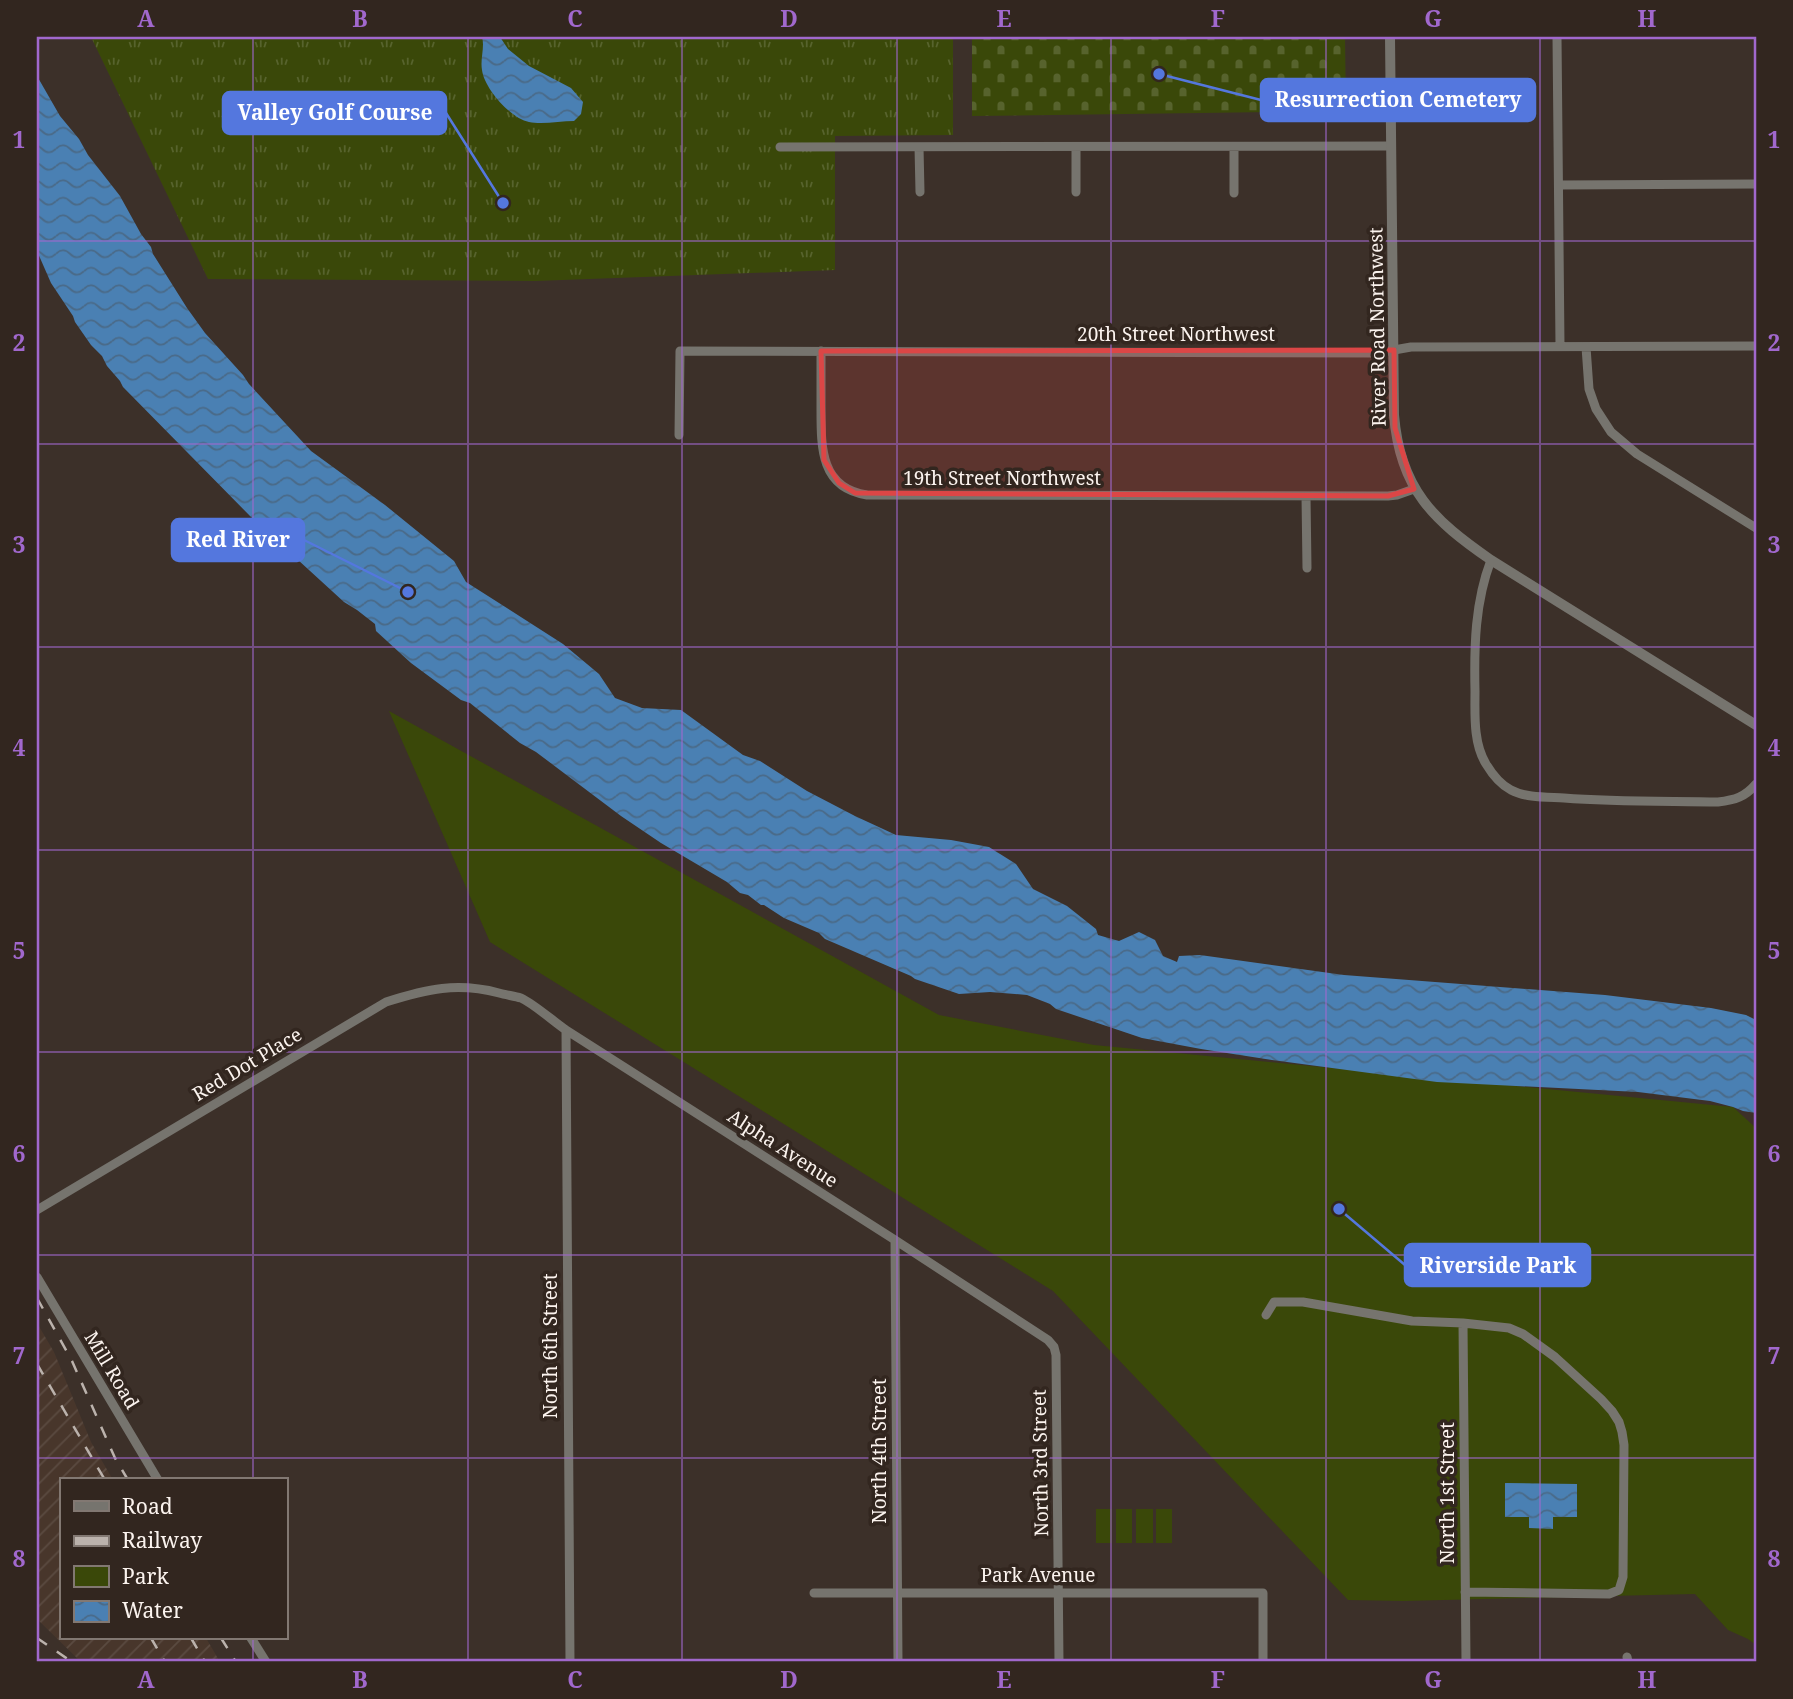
<svg xmlns="http://www.w3.org/2000/svg" width="1793" height="1699" viewBox="0 0 1793 1699" font-family="'Noto Serif',serif">
<defs>
<pattern id="industrial-furrows" width="10" height="10" patternUnits="userSpaceOnUse" patternTransform="scale(1.75)"><rect width="10" height="10" fill="#48362b"/><path d="M-1 1l2-2M0 10L10 0M9 11l2-2" fill="none" stroke="#5a4a40"/></pattern>
<pattern id="grass-tufts" width="24" height="20" patternUnits="userSpaceOnUse" patternTransform="scale(1.75)"><rect width="24" height="20" fill="#3a4809"/><path d="M3 7l-1-3M5 7V3M7 7l1-3M15 17l-1-3M17 17v-4M19 17l1-3" fill="none" stroke="#57632d"/></pattern>
<pattern id="cemetery-stones" width="16" height="16" patternUnits="userSpaceOnUse" patternTransform="scale(1.75)"><rect width="16" height="16" fill="#3a4809"/><path d="M2 7V4a2 2 0 0 1 4 0v3zM10 15v-3a2 2 0 0 1 4 0v3z" fill="#57632d"/></pattern>
<pattern id="water-waves" width="16" height="10" patternUnits="userSpaceOnUse" patternTransform="scale(1.75)"><rect width="16" height="10" fill="#4a80b3"/><path d="M0 5q4-4 8 0t8 0" fill="none" stroke="#4a6a88"/></pattern>
</defs>
<rect width="100%" height="100%" fill="#3c3029"/>
<path fill="url(#industrial-furrows)" d="M 37,1323 L 54,1352 L 91,1442 L 113,1480 L 61,1480 L 61,1638 L 206,1638 L 220,1662 L 81,1662 L 37,1619 Z"/>
<path fill="url(#grass-tufts)" d="M 91,37 L 953,37 L 953,135 L 835,136 L 835,270 L 535,281 L 208,279 Z"/>
<path fill="url(#cemetery-stones)" d="M 972,37 L 1345,37 L 1346,111 L 972,116 Z"/>
<path fill="#3a4809" d="M 389,711 L 939,1015 L 1094,1045 L 1733,1107 L 1756,1128 L 1756,1645 L 1748,1639 L 1728,1630 L 1695,1594 L 1403,1601 L 1348,1600 L 1053,1291 L 490,942 Z
M 1096,1509 L 1112,1509 L 1112,1543 L 1096,1543 Z
M 1116,1509 L 1132,1509 L 1132,1543 L 1116,1543 Z
M 1136,1509 L 1153,1509 L 1153,1543 L 1136,1543 Z
M 1156,1509 L 1172,1509 L 1172,1543 L 1156,1543 Z"/>
<path fill="url(#water-waves)" d="M 482,37 L 500,37 L 508,49 L 529,66 L 571,88 L 583,102 L 581,114 L 574,121 C 560,121 542,125 529,122 C 511,119 484,88 482,70 C 480,59 485,47 482,37 Z
M 37,76 L 60,116 L 79,139 L 88,155 L 120,196 L 141,234 L 151,247 L 153,254 L 187,308 L 205,333 L 243,375 L 249,384 L 311,451 L 385,505 L 454,561 L 466,582 L 563,644 L 599,674 L 615,698 L 642,708 L 681,710 L 743,755 L 760,761 L 807,791 L 855,816 L 896,835 L 951,840 L 989,847 L 1016,864 L 1033,889 L 1067,906 L 1096,929 L 1098,935 L 1119,941 L 1139,932 L 1155,940 L 1163,956 L 1177,962 L 1179,956 L 1200,955 L 1344,975 L 1605,995 L 1711,1008 L 1746,1015 L 1756,1020 L 1756,1113 L 1743,1111 L 1733,1107 L 1710,1101 L 1638,1092 L 1437,1082 L 1272,1060 L 1201,1049 L 1142,1038 L 1056,1009 L 1050,1004 L 1027,995 L 990,992 L 959,994 L 915,979 L 911,976 L 825,939 L 819,933 L 784,918 L 764,905 L 761,905 L 748,895 L 740,893 L 727,882 L 661,843 L 621,816 L 536,752 L 520,743 L 470,703 L 461,700 L 411,663 L 376,631 L 375,624 L 357,610 L 344,602 L 251,517 L 123,387 L 120,381 L 107,366 L 102,356 L 91,345 L 75,322 L 73,316 L 51,283 L 37,251 Z
M 1505,1483 L 1577,1484 L 1577,1517 L 1553,1517 L 1553,1529 L 1529,1528 L 1529,1517 L 1505,1517 Z"/>
<g fill="none" stroke-linecap="round" stroke-linejoin="round">
<path stroke="#76746e" stroke-width="9" d="M 1557,37 L 1560,346
M 780,147 L 1391,146
M 919,147 L 920,192
M 1076,148 L 1076,192
M 1559,185 L 1756,184
M 1234,193 L 1234,147
M 1586,347 L 1589,389 L 1596,409 L 1611,432 L 1637,454 L 1756,528
M 821,351 C 821,371 821,391 821,410 C 821,449 821,488 867,495 L 1388,496 L 1397,495 L 1414,489
M 679,435 L 680,351 L 1377,353 L 1411,347 L 1756,346
M 1306,496 L 1307,568
M 1491,560 C 1475,602 1474,646 1475,691 C 1475,714 1473,743 1486,764 C 1492,774 1501,785 1511,790 C 1526,798 1547,797 1564,798 C 1615,802 1667,801 1718,802 C 1735,800 1745,797 1756,784
M 566,1030 L 570,1662
M 37,1210 L 386,1002 C 427,989 457,982 499,993 C 506,995 514,996 521,998 C 534,1004 553,1021 566,1030 L 895,1240 L 1048,1340 L 1054,1347 L 1056,1355 L 1059,1662
M 895,1240 L 898,1662
M 37,1277 L 158,1480
M 1266,1315 L 1274,1302 L 1303,1302 L 1412,1321 L 1463,1323 L 1509,1328 L 1523,1334 L 1555,1357 L 1601,1399 L 1612,1411 L 1619,1422 L 1622,1432 L 1624,1445 L 1623,1577 L 1619,1590 L 1609,1594 L 1465,1592
M 1463,1323 L 1466,1662
M 814,1593 L 1263,1593 L 1263,1662
M 251,1638 L 266,1662
M 1627,1657 L 1628,1662"/>
<path stroke="#76746e" stroke-width="10" d="M 1390,37 L 1394,415 C 1400,489 1433,520 1491,560 L 1756,725"/>
<path stroke="#bbb2ac" stroke-width="2.5" stroke-dasharray="12 12" stroke-linecap="butt" d="M 37,1298 L 72,1361 L 115,1458 L 128,1480
M 37,1364 L 105,1480
M 37,1638 L 72,1662
M 151,1638 L 165,1662
M 191,1638 L 205,1662
M 221,1638 L 236,1662"/>
</g>
<path fill="#dc4646" fill-opacity="0.2" stroke="#dc4646" stroke-width="5" stroke-linejoin="round" d="M 1394,350 L 1395,428 L 1414,489 L 1388,496 L 855,493 L 839,483 L 824,460 L 821,351 Z"/>
<path fill="none" stroke="#a168cd" stroke-width="2" stroke-opacity="0.55" d="M 253,37 L 253,1480M 468,37 L 468,1662M 682,37 L 682,1662M 897,37 L 897,1662M 1111,37 L 1111,1662M 1326,37 L 1326,1662M 1540,37 L 1540,1662M 37,241 L 1756,241M 37,444 L 1756,444M 37,647 L 1756,647M 37,850 L 1756,850M 37,1052 L 1756,1052M 37,1255 L 1756,1255M 37,1458 L 1756,1458M 253,1638 L 253,1662"/>
<g text-anchor="middle" stroke-width="7" stroke-linejoin="round" paint-order="stroke">
<g font-size="19" fill="#fbf3ee" stroke="#32261f">
<text transform="translate(1377 327) rotate(-91)" y="7">River Road Northwest</text>
<text x="1176" y="341">20th Street Northwest</text>
<text x="1002" y="485">19th Street Northwest</text>
<text transform="translate(247 1064) rotate(-31)" y="7">Red Dot Place</text>
<text transform="translate(783 1148) rotate(33)" y="7">Alpha Avenue</text>
<text transform="translate(550 1346) rotate(-90)" y="7">North 6th Street</text>
<text transform="translate(112 1370) rotate(59)" y="7">Mill Road</text>
<text transform="translate(879 1451) rotate(-90)" y="7">North 4th Street</text>
<text transform="translate(1040 1463) rotate(-91)" y="7">North 3rd Street</text>
<text transform="translate(1447 1493) rotate(-90)" y="7">North 1st Street</text>
<text x="1038" y="1582">Park Avenue</text>
</g>
</g>
<path fill="none" stroke="#5477de" stroke-width="2.5" d="M1159 74L1261 100M503 203L446 113M408 592L304 540M1339 1209L1405 1265"/>
<g fill="#5477de" stroke="#32261f" stroke-width="2.5">
<circle cx="1159" cy="74" r="7"/>
<circle cx="503" cy="203" r="7"/>
<circle cx="408" cy="592" r="7"/>
<circle cx="1339" cy="1209" r="7"/>
</g>
<g fill="#5477de" stroke="#5477de" stroke-width="2.5">
<rect x="1261" y="79" width="274" height="42" rx="7"/>
<rect x="223" y="92" width="223" height="42" rx="7"/>
<rect x="172" y="519" width="132" height="42" rx="7"/>
<rect x="1405" y="1244" width="185" height="42" rx="7"/>
</g>
<g font-size="21" text-anchor="middle" font-weight="bold" fill="#fff">
<text x="1398" y="107">Resurrection Cemetery</text>
<text x="335" y="120">Valley Golf Course</text>
<text x="238" y="547">Red River</text>
<text x="1498" y="1273">Riverside Park</text>
</g>
<rect width="1793" height="1699" fill="none" stroke="#32261f" stroke-width="77"/>
<rect x="60" y="1478" width="228" height="161" fill="#32261f" stroke="#827872" stroke-width="2"/>
<rect x="74" y="1501" width="35" height="10" fill="#76746e" stroke="#827872" stroke-width="2"/>
<text x="122" y="1514" font-size="21" fill="#fbf3ee">Road</text>
<rect x="74" y="1536" width="35" height="10" fill="#bbb2ac" stroke="#827872" stroke-width="2"/>
<text x="122" y="1548" font-size="21" fill="#fbf3ee">Railway</text>
<rect x="74" y="1566" width="35" height="21" fill="#3a4809" stroke="#827872" stroke-width="2"/>
<text x="122" y="1584" font-size="21" fill="#fbf3ee">Park</text>
<rect x="74" y="1601" width="35" height="21" fill="url(#water-waves)" stroke="#827872" stroke-width="2"/>
<text x="122" y="1618" font-size="21" fill="#fbf3ee">Water</text>
<rect x="38" y="38" width="1717" height="1622" fill="none" stroke="#a168cd" stroke-width="2.5"/>
<g font-size="23" text-anchor="middle" font-weight="bold" fill="#a168cd">
<text x="146" y="27">A</text>
<text x="360" y="27">B</text>
<text x="575" y="27">C</text>
<text x="789" y="27">D</text>
<text x="1004" y="27">E</text>
<text x="1218" y="27">F</text>
<text x="1433" y="27">G</text>
<text x="1647" y="27">H</text>
<text x="19" y="148">1</text>
<text x="1774" y="148">1</text>
<text x="19" y="351">2</text>
<text x="1774" y="351">2</text>
<text x="19" y="553">3</text>
<text x="1774" y="553">3</text>
<text x="19" y="756">4</text>
<text x="1774" y="756">4</text>
<text x="19" y="959">5</text>
<text x="1774" y="959">5</text>
<text x="19" y="1162">6</text>
<text x="1774" y="1162">6</text>
<text x="19" y="1364">7</text>
<text x="1774" y="1364">7</text>
<text x="19" y="1567">8</text>
<text x="1774" y="1567">8</text>
<text x="146" y="1688">A</text>
<text x="360" y="1688">B</text>
<text x="575" y="1688">C</text>
<text x="789" y="1688">D</text>
<text x="1004" y="1688">E</text>
<text x="1218" y="1688">F</text>
<text x="1433" y="1688">G</text>
<text x="1647" y="1688">H</text>
</g>
</svg>
